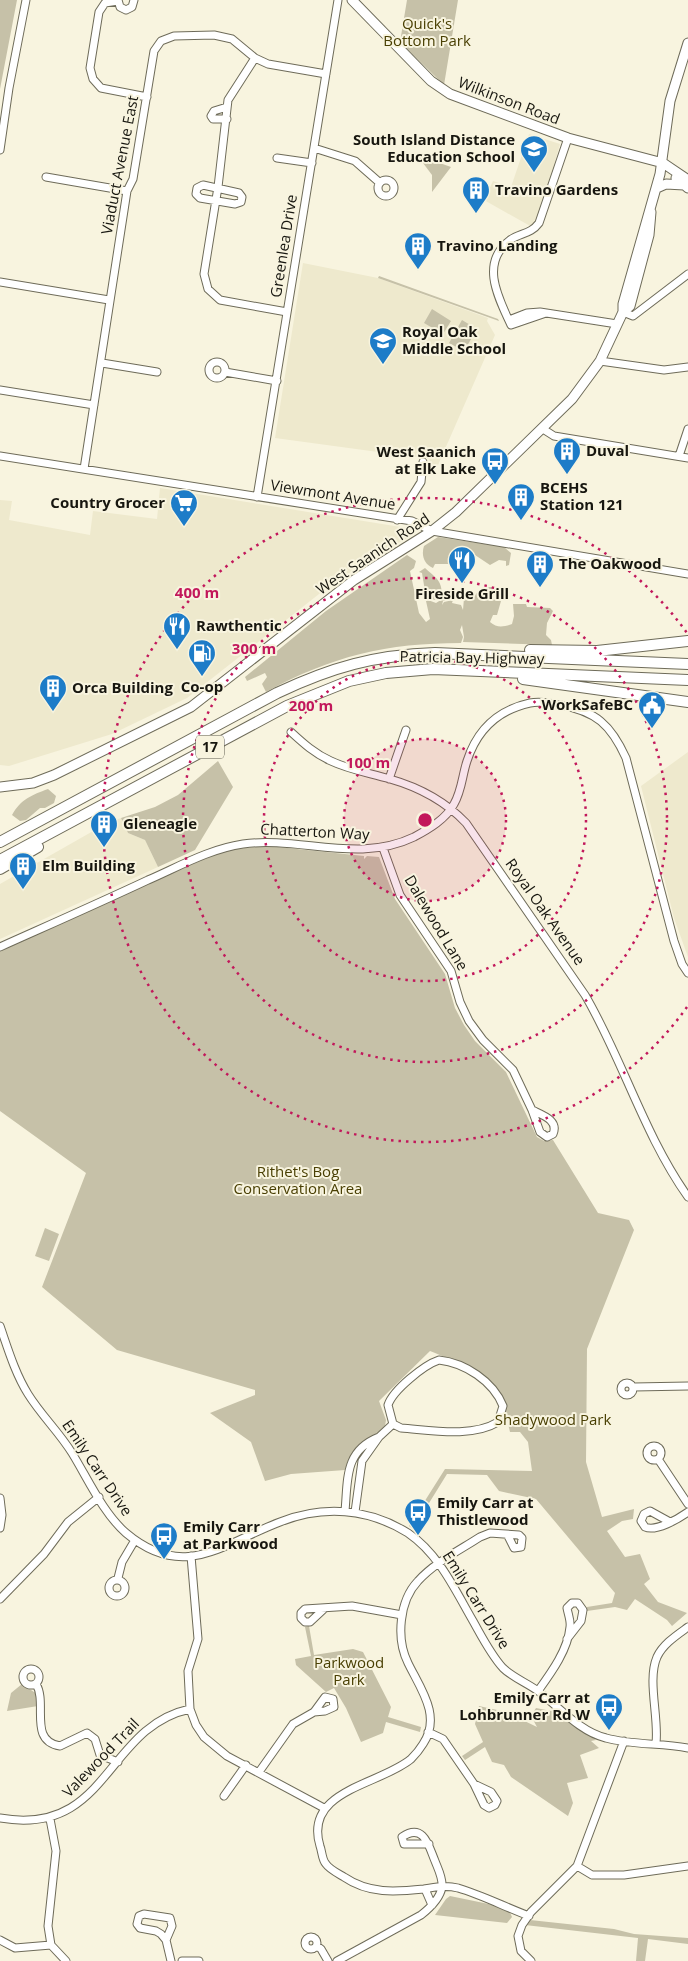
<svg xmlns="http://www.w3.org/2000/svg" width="688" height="1961" viewBox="0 0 688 1961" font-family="'Open Sans',sans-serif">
<rect width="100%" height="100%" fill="#f8f4df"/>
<path fill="#eee9cd" d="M 529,134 L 560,144 L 541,211 L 532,227 L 484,200 L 493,181 L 511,187 Z
M 303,263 L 378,278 L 488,318 L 487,321 L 495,335 L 438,465 L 430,464 L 429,457 L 415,457 L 275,438 Z
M 160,488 L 413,529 L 415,534 L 363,562 L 335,585 L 333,583 L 187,698 L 112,734 L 9,766 L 0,765 L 0,500 L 12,501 L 9,520 L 90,535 L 93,511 L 157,519 Z
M 688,752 L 688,957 L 674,918 L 641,786 Z
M 121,818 L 128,833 L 145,840 L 158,867 L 0,939 L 0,884 L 109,822 Z"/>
<path fill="#c6c1a8" d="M 0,0 L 17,0 L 0,89 Z
M 407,0 L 458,0 L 444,85 L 400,42 Z
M 417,155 L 451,167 L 432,192 L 432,175 Z
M 379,276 L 498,319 L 499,321 L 378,278 Z
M 432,309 L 451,321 L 443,334 L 424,323 Z
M 462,320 L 477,329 L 464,351 L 449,343 Z
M 438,537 L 504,547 L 511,553 L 509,565 L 506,566 L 506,561 L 499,560 L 490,565 L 469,551 L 468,555 L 463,552 L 459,554 L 458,558 L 451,559 L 448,564 L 435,564 L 433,568 C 424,564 421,555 424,546 Z
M 407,555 L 416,561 L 414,568 L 410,571 L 419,613 L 426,622 L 430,619 L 426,601 L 428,600 L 436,603 L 444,598 L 446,601 L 443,601 L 442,605 L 444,602 L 453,600 L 452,603 L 461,605 L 463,610 L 464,598 L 470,596 L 473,598 L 479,590 L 485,591 L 489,587 L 493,587 L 492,599 L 501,601 L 497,615 L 493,615 L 490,622 C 497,628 503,627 512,624 L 514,616 L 513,604 L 526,604 L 527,607 L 550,608 L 553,611 L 547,623 L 546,635 L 551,640 L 552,645 L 463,642 L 464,637 L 462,625 L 460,630 L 463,637 L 461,643 C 387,643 332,656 266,692 L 262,684 L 267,677 L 265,673 L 247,681 L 245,677 L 326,611 Z
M 425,568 C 437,579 442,580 442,597 L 435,600 L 426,597 L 422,573 L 419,572 Z
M 218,761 L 233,787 L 195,850 L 158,867 L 145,840 L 128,833 L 121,818 L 155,807 L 178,795 Z
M 48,789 L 56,796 L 54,803 L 45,808 L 40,808 L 26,820 L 20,821 L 12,815 C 21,799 32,795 48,789 Z
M 268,846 L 364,856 L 364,859 L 367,856 L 379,857 L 395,899 L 445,974 L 455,1008 L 464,1025 L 475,1041 L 506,1072 L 537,1137 L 544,1141 L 553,1140 L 598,1213 L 629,1220 L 634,1230 L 587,1349 L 586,1462 L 602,1517 L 634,1509 L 633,1519 L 622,1521 L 607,1531 L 625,1557 L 640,1554 L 650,1579 L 644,1584 L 658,1602 L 687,1613 L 672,1626 L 667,1620 L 635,1599 L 627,1610 L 615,1607 L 587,1611 L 587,1607 L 612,1603 L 615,1593 L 536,1499 L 499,1491 L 487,1475 L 447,1474 L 413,1529 L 409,1526 L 445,1469 L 532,1471 L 528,1442 L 520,1432 L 510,1432 C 507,1420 506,1406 501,1395 C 490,1370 453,1361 430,1351 L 379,1401 L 386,1420 L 385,1426 C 370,1444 352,1443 345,1470 L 291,1474 L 265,1481 L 251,1442 L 210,1413 L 255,1395 L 255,1390 L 117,1350 L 42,1287 L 86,1173 L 0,1111 L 0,951 L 217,853 L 234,849 Z
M 45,1228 L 59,1234 L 49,1261 L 35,1256 Z
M 309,1626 L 314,1655 L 353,1649 L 363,1652 L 391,1707 L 388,1717 L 421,1727 L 420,1732 L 386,1722 L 383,1733 L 361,1742 L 346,1708 L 334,1688 L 326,1692 L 296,1665 L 295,1659 L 311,1656 L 305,1627 Z
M 22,1684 L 37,1694 L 38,1706 L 7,1711 L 11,1693 Z
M 479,1706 L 506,1712 L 537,1727 L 531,1716 L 536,1708 L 556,1712 L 596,1740 L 591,1741 L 599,1748 L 580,1755 L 588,1778 L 567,1783 L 573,1803 L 568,1816 L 511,1777 L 504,1765 L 492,1762 L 485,1747 L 465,1760 L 462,1756 L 483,1742 L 475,1724 Z
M 450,1896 L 508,1908 L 512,1917 L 507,1923 L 435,1915 L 446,1899 Z
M 530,1920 L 614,1929 L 634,1934 L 688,1938 L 688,1944 L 648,1939 L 645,1961 L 636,1961 L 638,1938 L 525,1925 Z"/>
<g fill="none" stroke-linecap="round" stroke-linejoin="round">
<g stroke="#6e6b59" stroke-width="9">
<path id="minor" d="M 118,0 L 120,7 L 126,10 L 132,7 L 134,0
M 118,1 L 105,3 L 99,12 L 90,68 L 93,79 L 101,88 L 147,97
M 255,58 L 228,100 L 218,187 L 204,274 L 208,289 L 220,300 L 287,312
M 227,119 L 213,119 L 211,116 L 214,111 L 227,107
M 314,148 L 355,161 L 380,183
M 0,150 L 9,88 L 26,0
M 277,158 L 312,163
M 46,177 L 127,191
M378 188a8 8 0 1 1 16 0a8 8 0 1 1-16 0Z
M 203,185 L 239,193 L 242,197 L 241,202 L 235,204 L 200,198 L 196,194 L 197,188 Z
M 0,282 L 109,300
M 623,312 L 633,316 L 688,274
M 546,313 L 511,325 C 499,299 479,263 510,240 C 520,233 531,234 539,223 L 568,138
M 509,320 L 527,313 L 540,312 L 617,324
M 600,361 L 664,370 L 688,367
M209 370a8 8 0 1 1 16 0a8 8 0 1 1-16 0Z
M 102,363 L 157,372
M 225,372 L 277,381
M 0,390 L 94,405
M 543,429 L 554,436 L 688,458
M 0,456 L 412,521 L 432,531 L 688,574
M 679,456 L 688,429
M 84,469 L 127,191 L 133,179 L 154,51 L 161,41 L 174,36 L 214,35 L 232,39 L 255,58 L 268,64 L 326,74
M 257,497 L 338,0
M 397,520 L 421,482 L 423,462
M 291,732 C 303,743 315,754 331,761 C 350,770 370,773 390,779 C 418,787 446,802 466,823 L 585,995 C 623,1060 644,1135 688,1197
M 389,779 L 406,730
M 383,848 L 400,895 L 451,971 L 460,1002 L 469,1021 L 483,1040 L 513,1070 L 532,1110 L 540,1132 L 547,1137 L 553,1134 C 559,1120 542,1115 532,1110
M 0,947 C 49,925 99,903 148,880 C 178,867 209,849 243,844 C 300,836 358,864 414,837 C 429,829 446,819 454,804 C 462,790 462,776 467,761 C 477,730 498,710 530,703 C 539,701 551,703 560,705 C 596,711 611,725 626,758 L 674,941 L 682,964 L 688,973
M 0,1326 C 8,1349 15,1373 28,1394 C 41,1415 59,1432 72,1453 C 88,1479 103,1513 126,1533 C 184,1582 224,1543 280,1522 C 323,1505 368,1508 408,1533 C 439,1554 455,1590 473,1621 C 482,1637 491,1655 503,1668 C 512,1677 527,1683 538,1691 C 558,1706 580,1732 606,1738 C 632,1745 661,1743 688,1748
M 439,1360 C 465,1363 493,1381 503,1406 L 498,1422 C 472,1438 430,1430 401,1428 L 393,1424 L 388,1405 C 393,1390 424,1365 439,1360 Z
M621 1389a6 6 0 1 1 12 0a6 6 0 1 1-12 0Z
M 634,1387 L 688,1386
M647 1453a7 7 0 1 1 14 0a7 7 0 1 1-14 0Z
M 658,1459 L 688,1504
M 0,1498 L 2,1515 L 0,1528
M 345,1511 C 348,1479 344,1451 379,1437
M 355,1512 L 362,1461 L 379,1437 L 393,1424
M 670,1522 L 650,1511 L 644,1514 L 641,1521 L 645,1527 C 656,1532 678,1519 688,1512
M 508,1536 L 514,1548 L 521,1547 L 522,1538 L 519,1535 L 490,1533 L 480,1537 C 460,1550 434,1563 418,1581 C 399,1601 396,1639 408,1663 C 420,1688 442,1716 423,1744 C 420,1749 415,1755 411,1759 C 380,1785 303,1790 320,1846 C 322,1851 322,1860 326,1864 C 329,1869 339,1874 344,1877 C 369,1894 395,1892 424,1889 C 435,1887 446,1885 458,1888 C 482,1895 505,1907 529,1916
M 191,1556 L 198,1639 L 188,1671 L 190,1709 L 196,1725 L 204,1737 L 227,1756 L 324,1808
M 118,1578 L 122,1562 L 135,1540
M109 1588a8 8 0 1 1 16 0a8 8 0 1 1-16 0Z
M 0,1599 L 44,1554 L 68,1522 L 99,1497
M 325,1608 L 310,1622 L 305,1622 L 301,1618 L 301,1613 L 305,1609 L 352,1606 L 402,1615
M23 1677a8 8 0 1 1 16 0a8 8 0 1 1-16 0Z
M 36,1684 C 48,1703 28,1741 60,1746 L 87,1733 L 95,1739 L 100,1755 L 118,1762
M 538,1691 C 551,1673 568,1650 570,1627 C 571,1621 568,1614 567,1608 L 572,1603 L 578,1603 L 583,1610 L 581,1621 L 567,1639
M 428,1732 L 443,1739 L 474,1784 L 484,1805 L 489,1808 L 495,1805 L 497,1801 L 491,1792 L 474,1784
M 656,1743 C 659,1717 647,1680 657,1657 C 663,1644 677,1635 688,1627
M 259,1772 L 293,1724 L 314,1712 L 325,1697 L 333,1699 L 334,1707 L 325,1711 L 314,1712
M 224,1796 L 246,1765
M 0,1818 C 109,1837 105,1727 190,1709
M 50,1819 L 56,1851 L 48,1926 L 51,1945 L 66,1961
M 577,1866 L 592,1875 L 624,1875 L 688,1866
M 425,1889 L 432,1905
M305 1943a6 6 0 1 1 12 0a6 6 0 1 1-12 0Z
M 0,1940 L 15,1948 L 51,1945
M 166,1940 L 172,1926 L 170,1918 L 144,1914 L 139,1916 L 137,1924 L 140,1928 L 156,1931 L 161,1934 L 166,1940 L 171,1961
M 317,1946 L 321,1949 L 328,1961
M 182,1961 L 199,1961
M 337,1961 L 421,1915 C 430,1908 440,1899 442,1887 C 443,1878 438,1869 435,1861 C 429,1847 424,1822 402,1837 L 404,1844 L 429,1844
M 531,1961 L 521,1951 L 518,1936 L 522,1925 L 531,1912 L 577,1866 L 624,1741"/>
</g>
<g stroke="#6e6b59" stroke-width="11">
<path id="major" d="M 352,0 L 431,81 L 450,94 L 568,138 L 663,163 L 688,180
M 676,178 L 688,188
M 657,188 L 666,184 L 684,185
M 623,312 L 623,304 L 660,174 L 670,101 L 688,43
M 0,787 L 33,783 L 54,775 L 191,707 L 354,580 L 432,531 L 456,512 L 572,399 L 600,361 L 623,312 L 630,306 L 649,235 L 651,212"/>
</g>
<g stroke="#6e6b59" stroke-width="12">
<path id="highway" d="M 530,650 L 597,651 L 688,641
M 523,679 L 688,702
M 0,842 L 277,693 C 332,667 375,655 435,653 L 688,664
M 0,860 L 287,706 L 349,681 L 386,673 L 433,669 L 688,680
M 0,869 L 38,847"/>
</g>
<use href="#minor" stroke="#fff" stroke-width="7"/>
<use href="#major" stroke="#fff" stroke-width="9"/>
<use href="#highway" stroke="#fff" stroke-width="10"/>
</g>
<circle cx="425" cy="820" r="81" fill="#c2185b" fill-opacity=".12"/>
<g fill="none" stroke="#c2185b" stroke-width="2.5" stroke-dasharray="2.5 5">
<circle cx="425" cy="820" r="81"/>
<circle cx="425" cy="820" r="161"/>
<circle cx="425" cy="820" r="242"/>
<path d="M687 1007A322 322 0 1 1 687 633"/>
</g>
<defs>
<g id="school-pin" transform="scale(1.4375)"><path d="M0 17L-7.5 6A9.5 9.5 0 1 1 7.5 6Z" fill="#1d7cc8" stroke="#f8f4df"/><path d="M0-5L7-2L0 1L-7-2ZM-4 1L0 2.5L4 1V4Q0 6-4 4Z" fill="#fff"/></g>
<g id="building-pin" transform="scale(1.4375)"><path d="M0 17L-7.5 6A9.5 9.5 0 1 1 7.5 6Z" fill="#1d7cc8" stroke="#f8f4df"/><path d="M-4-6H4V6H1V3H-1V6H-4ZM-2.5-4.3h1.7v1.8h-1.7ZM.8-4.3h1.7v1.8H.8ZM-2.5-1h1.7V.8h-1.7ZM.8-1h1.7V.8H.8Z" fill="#fff"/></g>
<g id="bus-pin" transform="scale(1.4375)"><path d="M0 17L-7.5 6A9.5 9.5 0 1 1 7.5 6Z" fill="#1d7cc8" stroke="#f8f4df"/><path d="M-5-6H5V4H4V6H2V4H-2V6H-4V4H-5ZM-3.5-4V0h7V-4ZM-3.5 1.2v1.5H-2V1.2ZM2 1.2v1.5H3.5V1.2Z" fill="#fff"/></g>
<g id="supermarket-pin" transform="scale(1.4375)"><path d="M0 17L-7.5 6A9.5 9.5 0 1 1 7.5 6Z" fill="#1d7cc8" stroke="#f8f4df"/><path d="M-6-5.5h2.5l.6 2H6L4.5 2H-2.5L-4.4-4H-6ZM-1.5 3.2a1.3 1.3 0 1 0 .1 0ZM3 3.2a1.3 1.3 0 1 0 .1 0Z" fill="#fff"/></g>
<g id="restaurant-pin" transform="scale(1.4375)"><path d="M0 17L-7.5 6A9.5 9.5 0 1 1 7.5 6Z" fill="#1d7cc8" stroke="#f8f4df"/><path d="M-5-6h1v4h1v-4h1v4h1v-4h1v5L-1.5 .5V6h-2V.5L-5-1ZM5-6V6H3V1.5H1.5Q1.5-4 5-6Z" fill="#fff"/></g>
<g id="fuel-pin" transform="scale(1.4375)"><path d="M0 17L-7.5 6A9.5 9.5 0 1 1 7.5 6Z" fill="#1d7cc8" stroke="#f8f4df"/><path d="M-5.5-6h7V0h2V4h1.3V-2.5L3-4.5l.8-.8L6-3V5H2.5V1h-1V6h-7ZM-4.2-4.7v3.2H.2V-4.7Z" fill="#fff"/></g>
<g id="civic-pin" transform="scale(1.4375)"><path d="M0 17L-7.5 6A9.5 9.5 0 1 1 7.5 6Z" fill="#1d7cc8" stroke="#f8f4df"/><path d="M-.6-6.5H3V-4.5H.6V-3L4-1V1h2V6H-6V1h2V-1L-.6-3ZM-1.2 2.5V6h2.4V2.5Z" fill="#fff"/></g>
</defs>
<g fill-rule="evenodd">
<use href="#school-pin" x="534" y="149"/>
<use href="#building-pin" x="476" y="190"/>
<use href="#building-pin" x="418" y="246"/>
<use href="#school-pin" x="383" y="341"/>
<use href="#building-pin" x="567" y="451"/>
<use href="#bus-pin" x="495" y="461"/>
<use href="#building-pin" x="521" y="497"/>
<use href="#supermarket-pin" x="184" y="503"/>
<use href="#restaurant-pin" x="462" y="560"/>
<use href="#building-pin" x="540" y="564"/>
<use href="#restaurant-pin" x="177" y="626"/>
<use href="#fuel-pin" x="202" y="653"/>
<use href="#building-pin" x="53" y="688"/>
<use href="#civic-pin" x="652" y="705"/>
<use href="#building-pin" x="104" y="824"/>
<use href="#building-pin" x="23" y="866"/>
<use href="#bus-pin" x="418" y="1512"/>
<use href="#bus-pin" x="164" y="1536"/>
<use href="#bus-pin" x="609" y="1707"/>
</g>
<g text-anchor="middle" stroke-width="4" stroke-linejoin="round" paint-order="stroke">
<rect fill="#f8f4df" stroke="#5a594d" stroke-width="1" x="196" y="735.5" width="28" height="23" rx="4"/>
<g font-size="14" font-weight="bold" fill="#17160f">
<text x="210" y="752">17</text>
</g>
<g font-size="15" fill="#493f03" stroke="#f8f4df">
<text x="427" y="29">Quick's<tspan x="427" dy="17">Bottom Park</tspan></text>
<text x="298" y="1177">Rithet's Bog<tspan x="298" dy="17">Conservation Area</tspan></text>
<text x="553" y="1425">Shadywood Park</text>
<text x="349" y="1668">Parkwood<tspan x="349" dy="17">Park</tspan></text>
</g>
<g font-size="15" fill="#17160f" stroke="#f8f4df">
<text transform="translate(509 101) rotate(21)" y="5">Wilkinson Road</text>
<text transform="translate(120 165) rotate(-79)" y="5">Viaduct Avenue East</text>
<text transform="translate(284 246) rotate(-81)" y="5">Greenlea Drive</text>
<text transform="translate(333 495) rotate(9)" y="5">Viewmont Avenue</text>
<text transform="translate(373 554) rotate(-34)" y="5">West Saanich Road</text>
<text transform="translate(472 658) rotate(1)" y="5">Patricia Bay Highway</text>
<text transform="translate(315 832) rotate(3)" y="5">Chatterton Way</text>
<text transform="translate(545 912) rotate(55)" y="5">Royal Oak Avenue</text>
<text transform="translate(436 923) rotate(59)" y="5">Dalewood Lane</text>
<text transform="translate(97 1468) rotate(56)" y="5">Emily Carr Drive</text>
<text transform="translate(476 1600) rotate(58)" y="5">Emily Carr Drive</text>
<text transform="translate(101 1758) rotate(-46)" y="5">Valewood Trail</text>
</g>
<g font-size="15" font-weight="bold" fill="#17160f" stroke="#f8f4df" text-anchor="start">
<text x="515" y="145" text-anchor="end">South Island Distance<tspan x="515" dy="17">Education School</tspan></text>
<text x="495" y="195">Travino Gardens</text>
<text x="437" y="251">Travino Landing</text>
<text x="402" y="337">Royal Oak<tspan x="402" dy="17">Middle School</tspan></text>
<text x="586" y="456">Duval</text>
<text x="476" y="457" text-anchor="end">West Saanich<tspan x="476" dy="17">at Elk Lake</tspan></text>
<text x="540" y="493">BCEHS<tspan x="540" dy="17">Station 121</tspan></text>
<text x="165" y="508" text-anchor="end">Country Grocer</text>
<text x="559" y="569">The Oakwood</text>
<text x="462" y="599" text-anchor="middle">Fireside Grill</text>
<text x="196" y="631">Rawthentic</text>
<text x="202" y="692" text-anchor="middle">Co-op</text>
<text x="72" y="693">Orca Building</text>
<text x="633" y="710" text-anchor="end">WorkSafeBC</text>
<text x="123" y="829">Gleneagle</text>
<text x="42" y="871">Elm Building</text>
<text x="437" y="1508">Emily Carr at<tspan x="437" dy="17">Thistlewood</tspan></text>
<text x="183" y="1532">Emily Carr<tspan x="183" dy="17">at Parkwood</tspan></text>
<text x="590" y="1703" text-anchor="end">Emily Carr at<tspan x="590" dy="17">Lohbrunner Rd W</tspan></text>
</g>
</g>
<circle cx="425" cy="820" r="8" fill="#c2185b" stroke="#f8f4df" stroke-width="2.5"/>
<g font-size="15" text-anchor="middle" font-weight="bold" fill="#c2185b" stroke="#f8f4df" stroke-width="4" stroke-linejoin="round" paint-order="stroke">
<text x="197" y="598">400 m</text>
<text x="254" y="654">300 m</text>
<text x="311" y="711">200 m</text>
<text x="368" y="768">100 m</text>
</g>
</svg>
